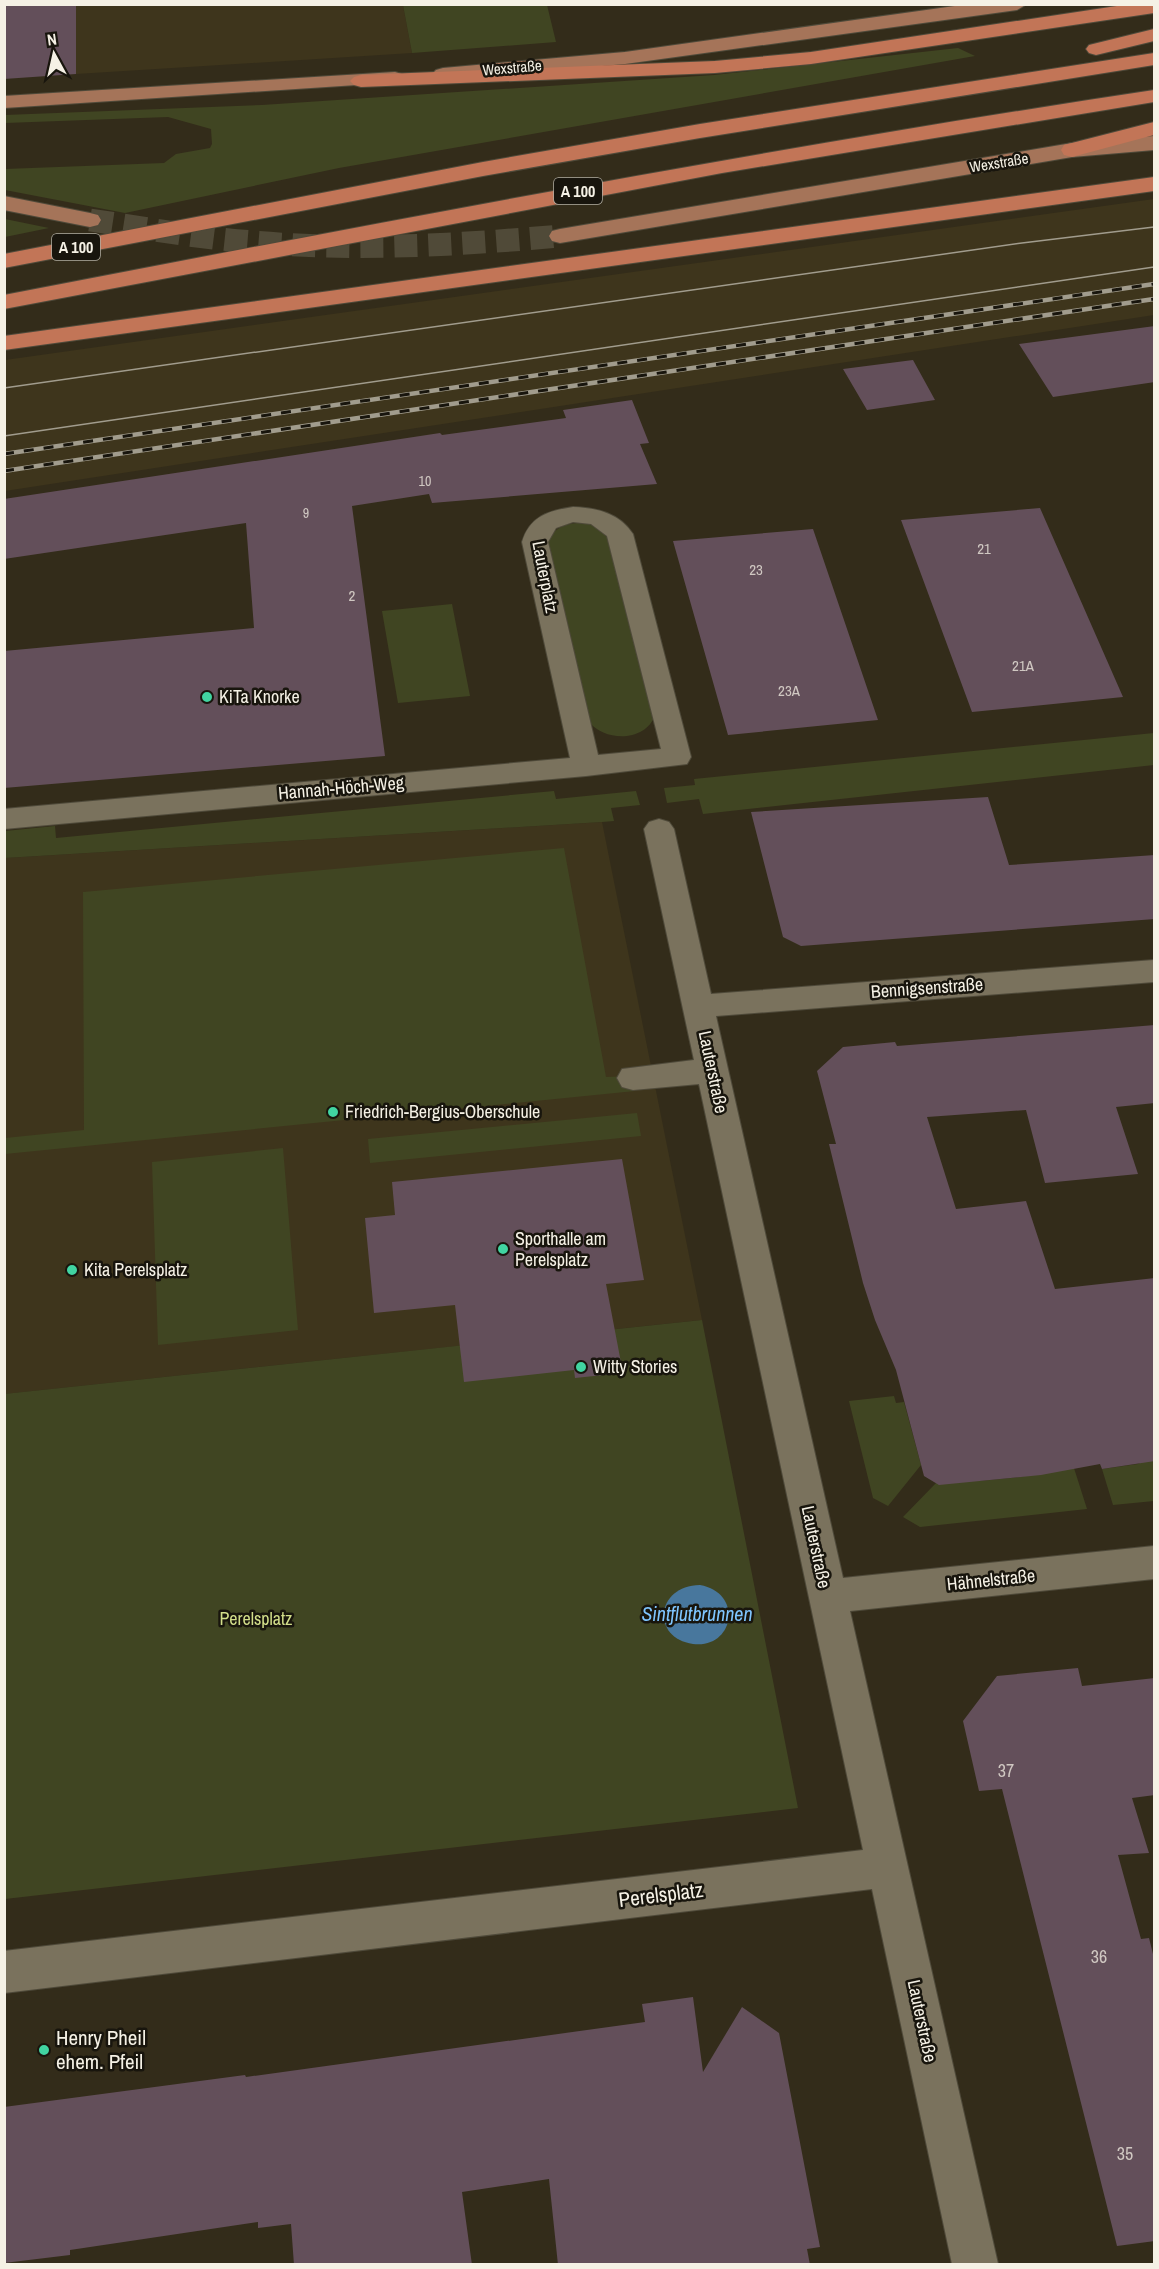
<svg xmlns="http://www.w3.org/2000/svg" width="1159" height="2269" viewBox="0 0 1159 2269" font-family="'Archivo Narrow',sans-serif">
<rect width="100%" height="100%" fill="#332c1a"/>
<path fill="#3e351c" d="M 76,5 L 403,5 L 412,53 L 76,74 Z
M 1154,199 L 1154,315 L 5,491 L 5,360 Z
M 602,822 L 702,1320 L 5,1394 L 5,858 Z"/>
<path fill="#404522" d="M 403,5 L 547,5 L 556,42 L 412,53 Z
M 958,48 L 975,56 L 339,168 L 125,213 L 5,190 L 5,169 L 164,163 L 176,154 L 210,148 L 212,144 L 211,129 L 168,117 L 5,123 L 5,115 L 262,105 L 714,75 Z
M 5,219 L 49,228 L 5,237 Z
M 585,522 L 606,530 L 655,715 C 646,742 605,742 589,722 L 547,542 C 556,525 567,524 585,522 Z
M 452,604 L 470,696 L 398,703 L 382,611 Z
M 1154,733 L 1154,765 L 703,814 L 699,799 L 667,803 L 664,788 L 695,785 L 694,779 Z
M 554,791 L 556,799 L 636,791 L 640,805 L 611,808 L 614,821 L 602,822 L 5,858 L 5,831 L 55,826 L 56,838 Z
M 564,848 L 606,1077 L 633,1076 L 635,1091 L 5,1154 L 5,1138 L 84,1130 L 83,892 Z
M 637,1113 L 641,1136 L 370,1163 L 368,1139 Z
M 283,1148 L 298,1330 L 158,1345 L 152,1162 Z
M 702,1320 L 798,1808 L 5,1899 L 4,1394 Z
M 894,1396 L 896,1403 L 904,1402 L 921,1465 L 888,1506 L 873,1498 L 849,1401 Z
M 1154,1456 L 1154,1501 L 1113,1505 L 1102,1469 L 1138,1464 Z
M 1073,1465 L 1087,1509 L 920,1527 L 903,1517 L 936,1483 L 978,1474 L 980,1481 L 1020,1477 Z"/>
<path fill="#48779d" d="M 700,1585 C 744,1593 734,1649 693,1644 C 651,1638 655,1586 700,1585 Z"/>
<path fill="#634f5a" d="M 4,4 L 76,4 L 76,74 L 4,79 Z
M 1155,326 L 1155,382 L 1053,397 L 1019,344 Z
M 913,360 L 935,400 L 867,410 L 843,369 Z
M 632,400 L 649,443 L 640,444 L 657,484 L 432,503 L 429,494 L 352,506 L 385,756 L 4,788 L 4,651 L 254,628 L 246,523 L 4,559 L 4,499 L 440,433 L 442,435 L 566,418 L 563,410 Z
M 1040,508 L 1123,697 L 972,712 L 901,520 Z
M 813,529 L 878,720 L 728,735 L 673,541 Z
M 988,797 L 1009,865 L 1155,855 L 1155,919 L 801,946 L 783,937 L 751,812 Z
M 1155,1025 L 1155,1103 L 1116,1107 L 1138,1174 L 1045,1183 L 1026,1110 L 927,1117 L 956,1209 L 1026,1201 L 1055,1289 L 1155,1278 L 1155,1461 L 1102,1469 L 1100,1464 L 1041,1475 L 939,1485 L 924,1476 L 896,1370 L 875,1320 L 863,1283 L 829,1144 L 836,1144 L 817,1071 L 843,1047 L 895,1042 L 897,1046 Z
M 622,1159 L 644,1280 L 606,1284 L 623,1373 L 575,1378 L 574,1370 L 464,1382 L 455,1305 L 374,1313 L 365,1218 L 395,1215 L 392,1182 Z
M 1078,1668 L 1082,1686 L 1155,1678 L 1155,1795 L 1132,1798 L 1149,1853 L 1118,1855 L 1141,1939 L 1149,1938 L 1155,1962 L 1155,2241 L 1117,2246 L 1002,1789 L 979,1791 L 963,1721 L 997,1676 Z
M 693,1997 L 703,2072 L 742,2007 L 779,2033 L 820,2247 L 807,2249 L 810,2265 L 558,2265 L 549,2179 L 462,2192 L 472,2265 L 294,2265 L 291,2224 L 258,2228 L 258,2222 L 70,2250 L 70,2255 L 4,2263 L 4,2107 L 245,2075 L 246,2077 L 645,2022 L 642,2004 Z"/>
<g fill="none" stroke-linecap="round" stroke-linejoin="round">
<path stroke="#504a38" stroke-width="23" stroke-dasharray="23 11" stroke-linecap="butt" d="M 90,220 C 144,228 199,238 253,242 C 356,251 458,245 560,236"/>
<g stroke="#4f4a3a" stroke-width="2">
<path id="minor" d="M 573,507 C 597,508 619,513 633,534 L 691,757 L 687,764 L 586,776 L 4,829 L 4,809 L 570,758 L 522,542 C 530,516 548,511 573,507 ZM 573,522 L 591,524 L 607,536 L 661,749 L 598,755 L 548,542 L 556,528 Z
M 659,819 L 669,822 L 674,829 L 711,994 L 1154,960 L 1154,982 L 716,1016 L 843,1578 L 1154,1546 L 1154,1579 L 850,1611 L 998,2264 L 952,2264 L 872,1889 L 4,1993 L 4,1951 L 863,1850 L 699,1084 L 633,1090 L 622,1087 L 617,1078 L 622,1069 L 694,1060 L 644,829 L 649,822 Z"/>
</g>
<g stroke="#4f4a3a" stroke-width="2">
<path id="major" d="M 969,4 L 1027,4 L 1017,10 L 625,64 L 443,80 L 436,78 L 432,74 L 436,70 L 443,68 L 625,52 Z
M 395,72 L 402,74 L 406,78 L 402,82 L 4,108 L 4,96 Z
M 1154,136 L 1154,150 L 1072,157 L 560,243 L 552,241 L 549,236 L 552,231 L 560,229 L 1072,143 Z
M 4,196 L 90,213 L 98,215 L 101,220 L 98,225 L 90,227 L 4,210 Z"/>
</g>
<g stroke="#4f4a3a" stroke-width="2">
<path id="highway" d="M 1130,4 L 1154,4 L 1154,13 L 811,64 L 715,73 L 361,87 L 354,85 L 350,81 L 354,77 L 361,75 L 715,61 L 811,52 Z
M 1154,29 L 1154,41 L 1096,55 L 1089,53 L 1086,49 L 1089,45 Z
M 1154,53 L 1154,65 L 700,138 L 483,176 L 4,268 L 4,254 L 483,162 L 700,124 Z
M 1154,90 L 1154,102 L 722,173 L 4,309 L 4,295 C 387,221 769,148 1154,90 Z
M 1154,122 L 1154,135 L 1072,157 L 1064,155 L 1061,150 L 1064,145 Z
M 1154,177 L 1154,191 L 4,350 L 4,336 Z"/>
</g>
<use href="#minor" fill="#7a725d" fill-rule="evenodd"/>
<use href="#major" fill="#a57459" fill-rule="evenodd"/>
<use href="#highway" fill="#c27557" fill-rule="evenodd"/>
<path stroke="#a19c8d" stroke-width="1.5" d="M 4,388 L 1022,243 L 1154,227
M 4,436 L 1154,267"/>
<g stroke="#a19c8d" stroke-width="4.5">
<path id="rail" d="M 4,454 L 1154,284
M 4,471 L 1154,299"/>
</g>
<use href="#rail" stroke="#18150d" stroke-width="3" stroke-dasharray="10" stroke-linecap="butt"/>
</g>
<g fill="#41d4a1" stroke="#18150d" stroke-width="2">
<circle cx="207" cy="697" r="6"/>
<circle cx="333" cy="1112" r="6"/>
<circle cx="503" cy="1249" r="6"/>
<circle cx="72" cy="1270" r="6"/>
<circle cx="581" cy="1367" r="6"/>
<circle cx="44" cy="2050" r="6"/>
</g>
<g text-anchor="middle" stroke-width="5" stroke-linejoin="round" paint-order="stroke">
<g font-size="14" fill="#d0c8c2">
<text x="425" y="486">10</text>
<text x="306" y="518">9</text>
</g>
<g font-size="15" fill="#f5f1e5" stroke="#18150d">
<text transform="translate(512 68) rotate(-5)" y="5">Wexstraße</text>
<text transform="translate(999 163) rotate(-9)" y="5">Wexstraße</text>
</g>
<g font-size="15" fill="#d0c8c2">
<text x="984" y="554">21</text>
<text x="756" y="575">23</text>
<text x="352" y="601">2</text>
<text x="1023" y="671">21A</text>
<text x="789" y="696">23A</text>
</g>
<g fill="#18150d" stroke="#b3afa4" stroke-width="1.5">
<rect x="554" y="178" width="48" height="26" rx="4.5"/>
<rect x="52" y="234" width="48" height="26" rx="4.5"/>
</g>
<g font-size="16" font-weight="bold" fill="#f5f1e5">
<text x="578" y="197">A 100</text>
<text x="76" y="253">A 100</text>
</g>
<g font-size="18" fill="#f5f1e5" stroke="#18150d">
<text transform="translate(545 577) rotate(79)" y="6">Lauterplatz</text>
<text transform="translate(341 788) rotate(-5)" y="6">Hannah-Höch-Weg</text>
<text transform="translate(927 988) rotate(-4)" y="6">Bennigsenstraße</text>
<text transform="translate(713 1072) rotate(78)" y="6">Lauterstraße</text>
<text transform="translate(816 1547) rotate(78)" y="6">Lauterstraße</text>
<text transform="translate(991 1580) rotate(-6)" y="6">Hähnelstraße</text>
<text transform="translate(922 2021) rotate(78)" y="6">Lauterstraße</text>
</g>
<g font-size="18" fill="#f5f1e5" stroke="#18150d" text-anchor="start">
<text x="219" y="703">KiTa Knorke</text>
<text x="345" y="1118">Friedrich-Bergius-Oberschule</text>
<text x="515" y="1245">Sporthalle am<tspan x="515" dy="21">Perelsplatz</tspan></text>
<text x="84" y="1276">Kita Perelsplatz</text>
<text x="593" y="1373">Witty Stories</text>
</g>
<g font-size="18" fill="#d2de8a" stroke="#18150d">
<text x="256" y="1625">Perelsplatz</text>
</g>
<g font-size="18" fill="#d0c8c2">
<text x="1006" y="1777">37</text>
<text x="1099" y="1963">36</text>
<text x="1125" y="2160">35</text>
</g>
<g font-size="20" font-style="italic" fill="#7fc6ff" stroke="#18150d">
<text x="697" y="1621">Sintflutbrunnen</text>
</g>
<g font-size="21" fill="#f5f1e5" stroke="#18150d">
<text transform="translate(661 1895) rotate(-7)" y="7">Perelsplatz</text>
</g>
<g font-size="21" fill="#f5f1e5" stroke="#18150d" text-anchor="start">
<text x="56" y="2045">Henry Pheil<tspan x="56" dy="24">ehem. Pfeil</tspan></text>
</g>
</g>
<rect width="1159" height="2269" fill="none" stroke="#f5f1e5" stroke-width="12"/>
<g transform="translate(54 54) rotate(352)" stroke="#18150d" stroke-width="4.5" paint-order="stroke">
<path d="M0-4.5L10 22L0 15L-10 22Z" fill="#f5f1e5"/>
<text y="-9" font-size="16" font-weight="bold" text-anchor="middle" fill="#f5f1e5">N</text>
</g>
</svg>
